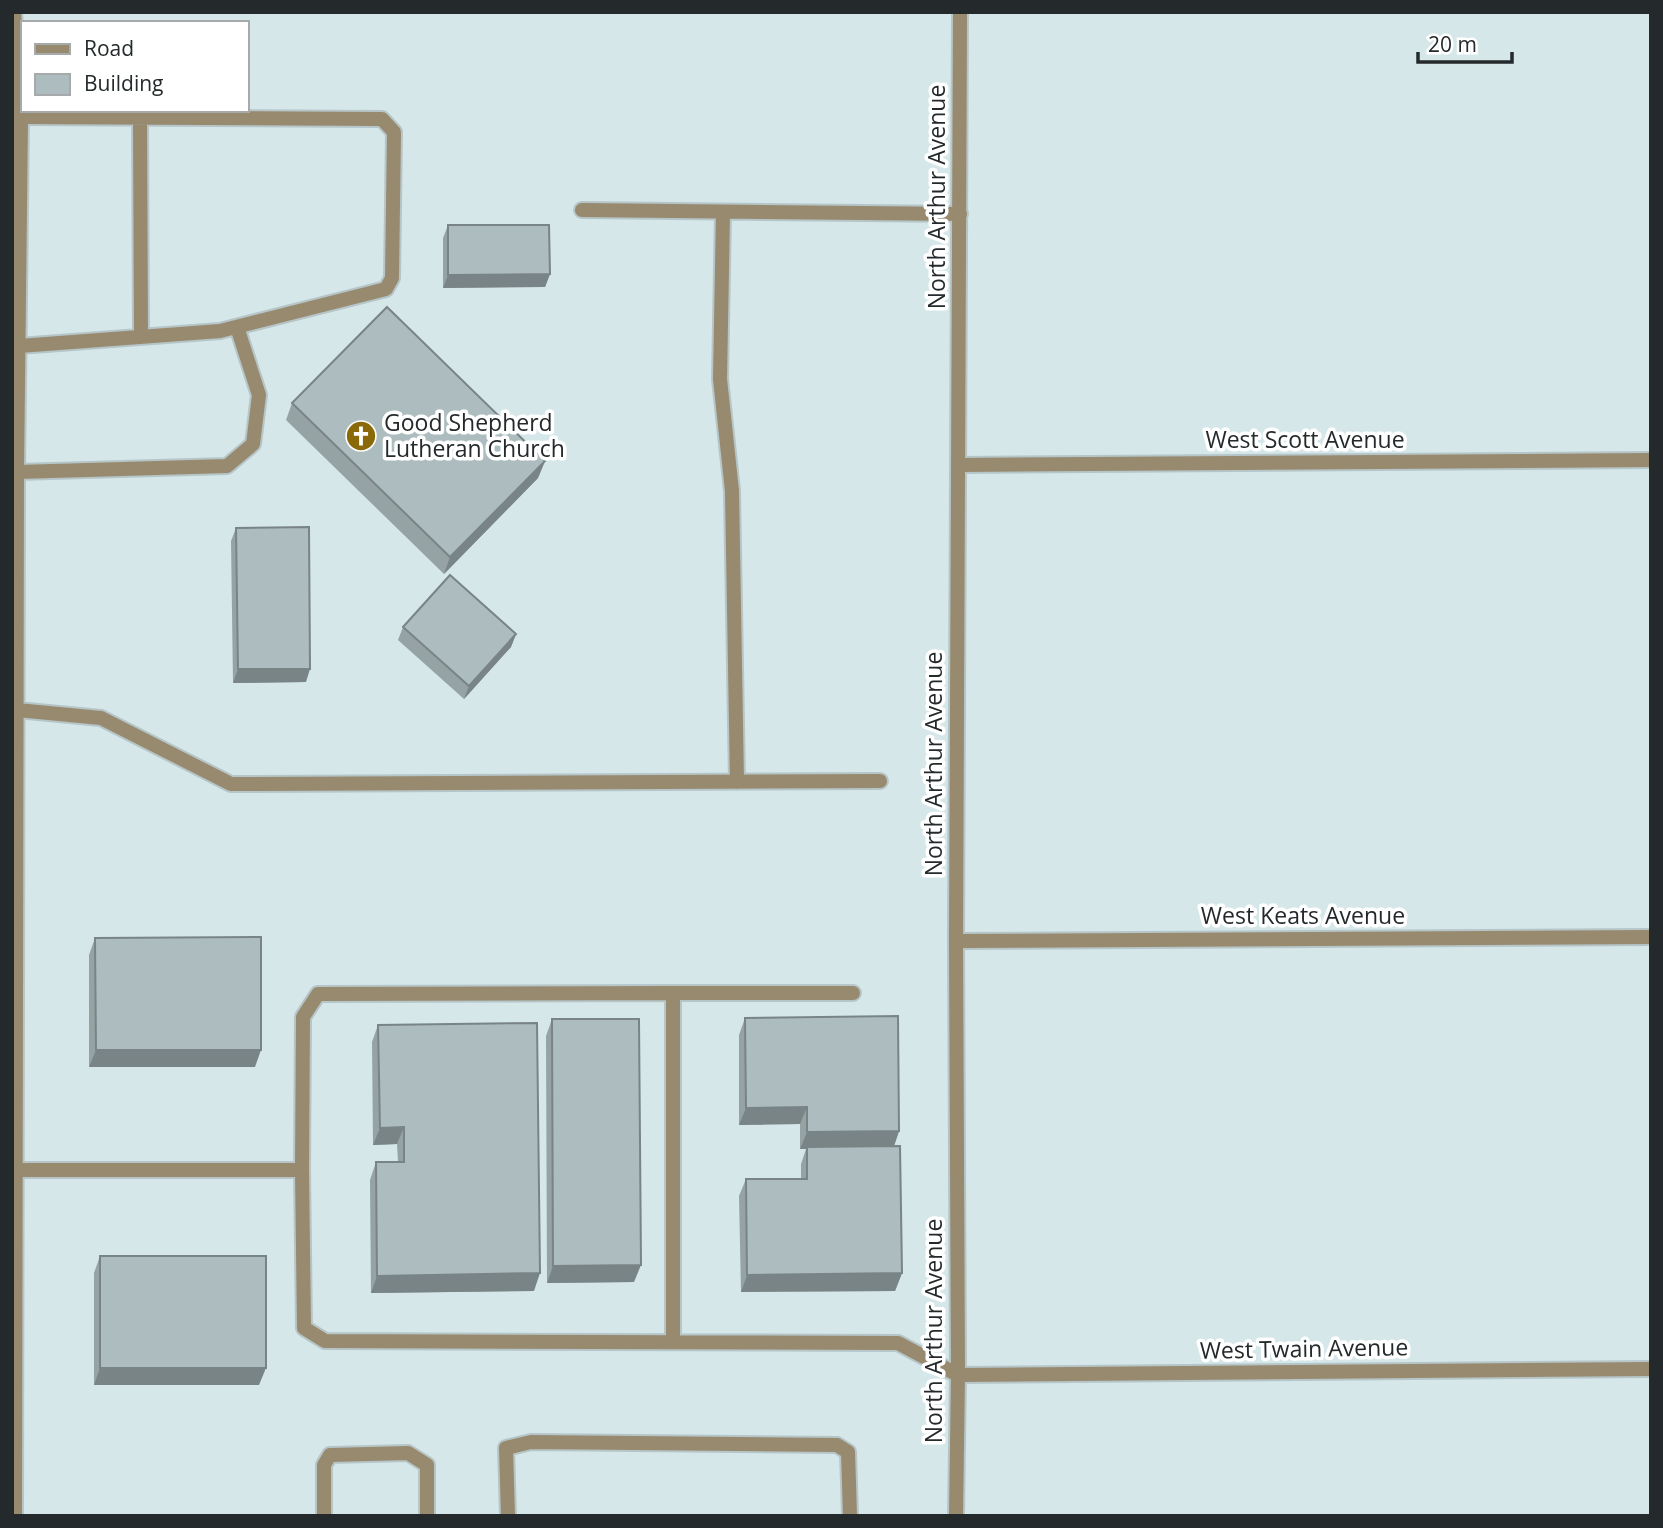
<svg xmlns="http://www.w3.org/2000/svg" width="1663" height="1528" viewBox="0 0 1663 1528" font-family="'Open Sans',sans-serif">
<rect width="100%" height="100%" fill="#d6e7e9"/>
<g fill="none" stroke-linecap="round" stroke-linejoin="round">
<g stroke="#b6c5c7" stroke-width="18">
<path id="service" d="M 140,118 L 141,337
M 582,210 L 960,214
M 723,212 L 720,379 L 732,491 L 737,782
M 19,346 L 220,331 L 386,289 L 392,278 L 394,132 L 382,119 L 21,117
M 17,472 L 227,466 L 253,444 L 259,395 L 237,327
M 17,710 L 101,718 L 231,784 L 880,781
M 673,993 L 853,993
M 17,1170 L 302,1170 L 304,1328 L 325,1341 L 898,1343 L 958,1375
M 302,1170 L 303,1017 L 318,994 L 673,993 L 673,1342
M 324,1516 L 324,1465 L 330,1455 L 408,1453 L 427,1465 L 427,1516
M 508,1516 L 506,1448 L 531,1442 L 837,1445 L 848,1452 L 850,1516"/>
</g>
<g stroke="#b6c5c7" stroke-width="18">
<path id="minor" d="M 959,465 L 1651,460
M 956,941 L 1651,937
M 958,1375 L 1651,1369
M 956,1516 L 958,1375 L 956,941 L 960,12"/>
</g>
<g stroke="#b6c5c7" stroke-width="18">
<path id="tertiary" d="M 14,12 L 21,117 L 17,472 L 15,1516"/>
</g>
<use href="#service" stroke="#978a6f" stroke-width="14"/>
<use href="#minor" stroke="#978a6f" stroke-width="14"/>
<use href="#tertiary" stroke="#978a6f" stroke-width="14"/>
</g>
<path fill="#95a3a4" d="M 448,225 L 550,274 L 545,287 L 443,288 L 443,238 Z
M 292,403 L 545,461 L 538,478 L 444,574 L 286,420 Z
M 236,528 L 306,682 L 233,683 L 231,541 Z
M 403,627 L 516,634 L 511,647 L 464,699 L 398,640 Z
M 95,938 L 255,1067 L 89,1067 L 89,955 Z
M 745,1018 L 899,1131 L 894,1146 L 902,1273 L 895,1291 L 741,1292 L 739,1196 L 746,1179 L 801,1179 L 801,1164 L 806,1149 L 800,1149 L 800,1124 L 739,1125 L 739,1035 Z
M 552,1019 L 634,1282 L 547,1283 L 546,1036 Z
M 378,1025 L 534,1291 L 371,1293 L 370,1180 L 376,1162 L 398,1162 L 397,1144 L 373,1145 L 372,1042 Z
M 100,1256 L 259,1385 L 94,1385 L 94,1273 Z"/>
<path fill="#798486" d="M 550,274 L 545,287 L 443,288 L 448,275 Z
M 545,461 L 538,478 L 444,574 L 450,557 Z
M 516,634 L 511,647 L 464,699 L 469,686 Z
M 238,669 L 310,669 L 306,682 L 233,683 Z
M 96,1050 L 261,1050 L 255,1067 L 89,1067 Z
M 807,1107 L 800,1124 L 739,1125 L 746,1108 Z
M 404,1127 L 397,1144 L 373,1145 L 380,1128 Z
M 899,1131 L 893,1149 L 800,1149 L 807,1132 Z
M 641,1265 L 634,1282 L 547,1283 L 553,1266 Z
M 540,1273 L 534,1291 L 371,1293 L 377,1276 Z
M 902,1273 L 895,1291 L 741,1292 L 747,1275 Z
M 100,1368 L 266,1368 L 259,1385 L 94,1385 Z"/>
<path fill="#adbdbf" stroke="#798486" stroke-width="2" d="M 448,225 L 549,225 L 550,274 L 448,275 Z
M 387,307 L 545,461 L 450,557 L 292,403 Z
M 309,527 L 310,669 L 238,669 L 236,528 Z
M 450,575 L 516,634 L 469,686 L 403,627 Z
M 261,937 L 261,1050 L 96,1050 L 95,938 Z
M 898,1016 L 899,1131 L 807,1132 L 807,1107 L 746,1108 L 745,1018 Z
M 552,1019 L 639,1019 L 641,1265 L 553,1266 Z
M 537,1023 L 540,1273 L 377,1276 L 376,1162 L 404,1162 L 404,1127 L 380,1128 L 378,1025 Z
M 900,1146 L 902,1273 L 747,1275 L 746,1179 L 807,1179 L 807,1147 Z
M 100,1256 L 266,1256 L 266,1368 L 100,1368 Z"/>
<defs>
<g id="church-disc" transform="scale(1.575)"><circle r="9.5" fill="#8a6908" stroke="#fff"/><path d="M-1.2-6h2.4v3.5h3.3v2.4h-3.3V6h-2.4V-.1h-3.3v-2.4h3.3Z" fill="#fff"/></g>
</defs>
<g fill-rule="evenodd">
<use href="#church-disc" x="361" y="436"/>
</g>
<g text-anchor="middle" stroke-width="7" stroke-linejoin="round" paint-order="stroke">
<g font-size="23" fill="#242a2b" stroke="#fff">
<text transform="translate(937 197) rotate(-90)" y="8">North Arthur Avenue</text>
<text x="1305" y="448">West Scott Avenue</text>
<text transform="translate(934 764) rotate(-90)" y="8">North Arthur Avenue</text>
<text x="1303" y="924">West Keats Avenue</text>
<text transform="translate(934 1331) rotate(-90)" y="8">North Arthur Avenue</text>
<text transform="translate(1304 1349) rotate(-1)" y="8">West Twain Avenue</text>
</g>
<g font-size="23" fill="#242a2b" stroke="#fff" text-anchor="start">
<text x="384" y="431">Good Shepherd<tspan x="384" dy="26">Lutheran Church</tspan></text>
</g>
</g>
<rect width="1663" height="1528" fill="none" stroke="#242a2b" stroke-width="28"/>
<rect x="21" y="21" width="228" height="91" fill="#ffffff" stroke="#a7aaaa" stroke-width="2"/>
<rect x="35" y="44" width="35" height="10" fill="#978a6f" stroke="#a7aaaa" stroke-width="2"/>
<text x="84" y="56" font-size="21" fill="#242a2b">Road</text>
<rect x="35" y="74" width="35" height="21" fill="#adbdbf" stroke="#a7aaaa" stroke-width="2"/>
<text x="84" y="91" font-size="21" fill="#242a2b">Building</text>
<path d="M1418 52v10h94v-10" fill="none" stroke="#242a2b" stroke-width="3.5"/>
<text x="1428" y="52" font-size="21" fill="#242a2b" stroke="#ffffff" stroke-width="5" paint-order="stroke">20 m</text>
</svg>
